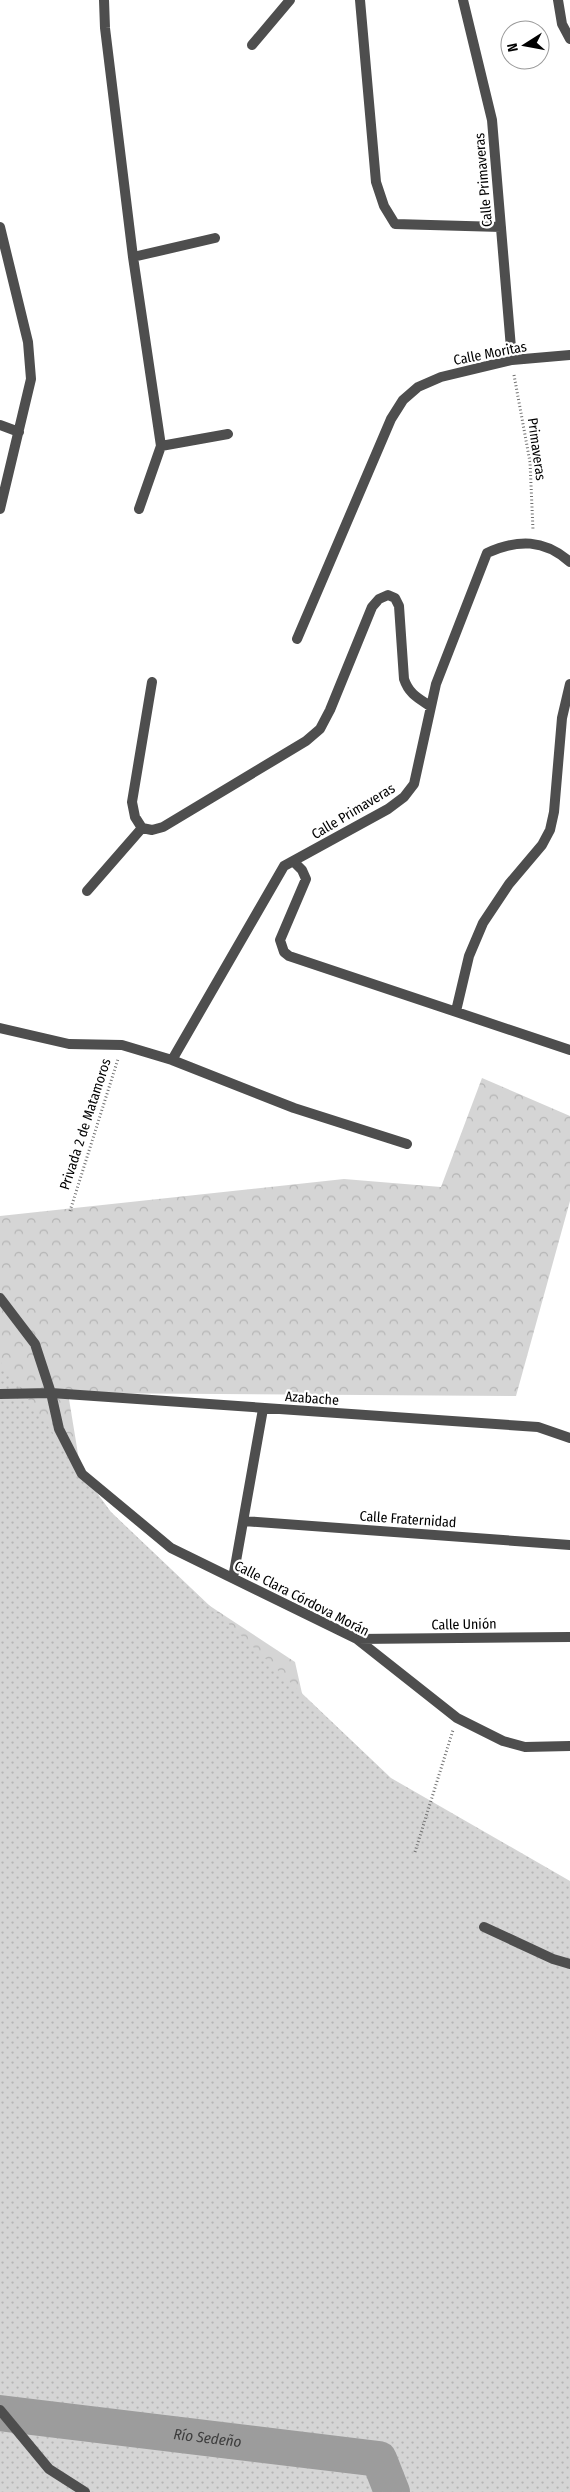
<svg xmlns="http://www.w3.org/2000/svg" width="570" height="2492" viewBox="0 0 570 2492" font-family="'Fira Sans Condensed',sans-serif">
<defs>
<pattern id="forest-crowns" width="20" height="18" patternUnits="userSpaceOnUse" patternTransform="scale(1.25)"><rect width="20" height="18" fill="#d5d5d5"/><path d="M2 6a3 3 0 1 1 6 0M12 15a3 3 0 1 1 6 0" fill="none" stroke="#b5b5b5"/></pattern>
<pattern id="park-dots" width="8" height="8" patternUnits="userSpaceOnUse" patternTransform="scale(1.25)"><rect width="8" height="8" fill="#d5d5d5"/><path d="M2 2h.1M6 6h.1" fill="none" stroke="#b5b5b5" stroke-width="1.8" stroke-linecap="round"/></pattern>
</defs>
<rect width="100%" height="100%" fill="#fff"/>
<path fill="url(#forest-crowns)" d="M 482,1078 L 570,1116 L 570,1201 L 516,1396 L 68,1393 L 90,1527 L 295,1662 L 337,1850 L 570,2492 L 0,2492 L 0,1216 L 344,1179 L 441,1187 Z"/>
<path fill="url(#park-dots)" d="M 0,1361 L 111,1512 L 391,1778 L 570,1881 L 570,2492 L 0,2492 Z"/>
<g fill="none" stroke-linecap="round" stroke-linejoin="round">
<path stroke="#9c9c9c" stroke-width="36" id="s1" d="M 0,2413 L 379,2459 L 392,2492"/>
<path stroke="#707070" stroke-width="3" stroke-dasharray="1 2.5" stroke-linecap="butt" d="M 514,375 L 530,462 L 533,530
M 70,1211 L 118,1059
M 415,1852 L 453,1730"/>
<path stroke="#4e4e4e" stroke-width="10" d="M 104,0 L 105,28 L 133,257 L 161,446 L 139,509
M 360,0 L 376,182 L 384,206 L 395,224 L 501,227
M 463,0 L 492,120 L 512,360
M 558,0 L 562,24 L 570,39
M 252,45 L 290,0
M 0,227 L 28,342 L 31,379 L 0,509
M 133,257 L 215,238
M 0,425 L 19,432
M 161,446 L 228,434
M 297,639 L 391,419 L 403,400 L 418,387 L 441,377 L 512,360 L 570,355
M 152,682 L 132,802 L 135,817 L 142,828 L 152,830 L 163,827 L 306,741 L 320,729 L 330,710 L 372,607 L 379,599 L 388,595 L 395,598 L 399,606 L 404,679 C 409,694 418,698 430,706
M 294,862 L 302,870 L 306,879 L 280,940 L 284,952 L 289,956 L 570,1050
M 87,891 L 142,828
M 456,1011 L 469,956 L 483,923 L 509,884 L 542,845 L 550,830 L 554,812 L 562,718 L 570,684
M 0,1028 L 69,1044 L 122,1045 L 172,1060 L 294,1108 L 407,1144
M 172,1060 L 284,866 L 388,809 L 404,797 L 414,784 L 436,684 L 487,553 C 518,539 544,539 570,562
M 0,1298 L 35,1344 L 51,1393 L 59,1429 L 82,1474 L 171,1548 L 357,1639 L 457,1718 L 503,1741 L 525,1747 L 570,1746
M 0,1394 L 51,1393 L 538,1427 L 570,1438
M 244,1521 L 570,1545
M 233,1578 L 263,1409
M 357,1639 L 570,1637
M 484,1927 L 553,1959 L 570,1964
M 0,2410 L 49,2469 L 85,2492"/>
</g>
<g text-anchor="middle" stroke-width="4.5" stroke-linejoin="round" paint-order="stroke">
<g font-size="14" fill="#000" stroke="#fff">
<text transform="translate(483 180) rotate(-95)" y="5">Calle Primaveras</text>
<text transform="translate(490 353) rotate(-11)" y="5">Calle Moritas</text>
<text transform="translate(537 449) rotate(82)" y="5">Primaveras</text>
<text transform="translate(353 811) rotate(-31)" y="5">Calle Primaveras</text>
<text transform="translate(85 1124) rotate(-72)" y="5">Privada 2 de Matamoros</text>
<text transform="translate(312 1398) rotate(4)" y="5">Azabache</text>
<text transform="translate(408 1519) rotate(4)" y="5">Calle Fraternidad</text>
<text transform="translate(302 1598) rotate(27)" y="5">Calle Clara Córdova Morán</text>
<text transform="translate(464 1624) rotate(-1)" y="5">Calle Unión</text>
</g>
<g font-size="15" font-style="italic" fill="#3d3d3d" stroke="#fff">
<text dy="5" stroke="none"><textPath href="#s1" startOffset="209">Río Sedeño</textPath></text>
</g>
</g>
<g transform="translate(525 45) rotate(259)"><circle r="24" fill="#ffffff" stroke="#999999"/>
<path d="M0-4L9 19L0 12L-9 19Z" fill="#000000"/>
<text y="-8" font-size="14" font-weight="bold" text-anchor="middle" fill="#000000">N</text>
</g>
</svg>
